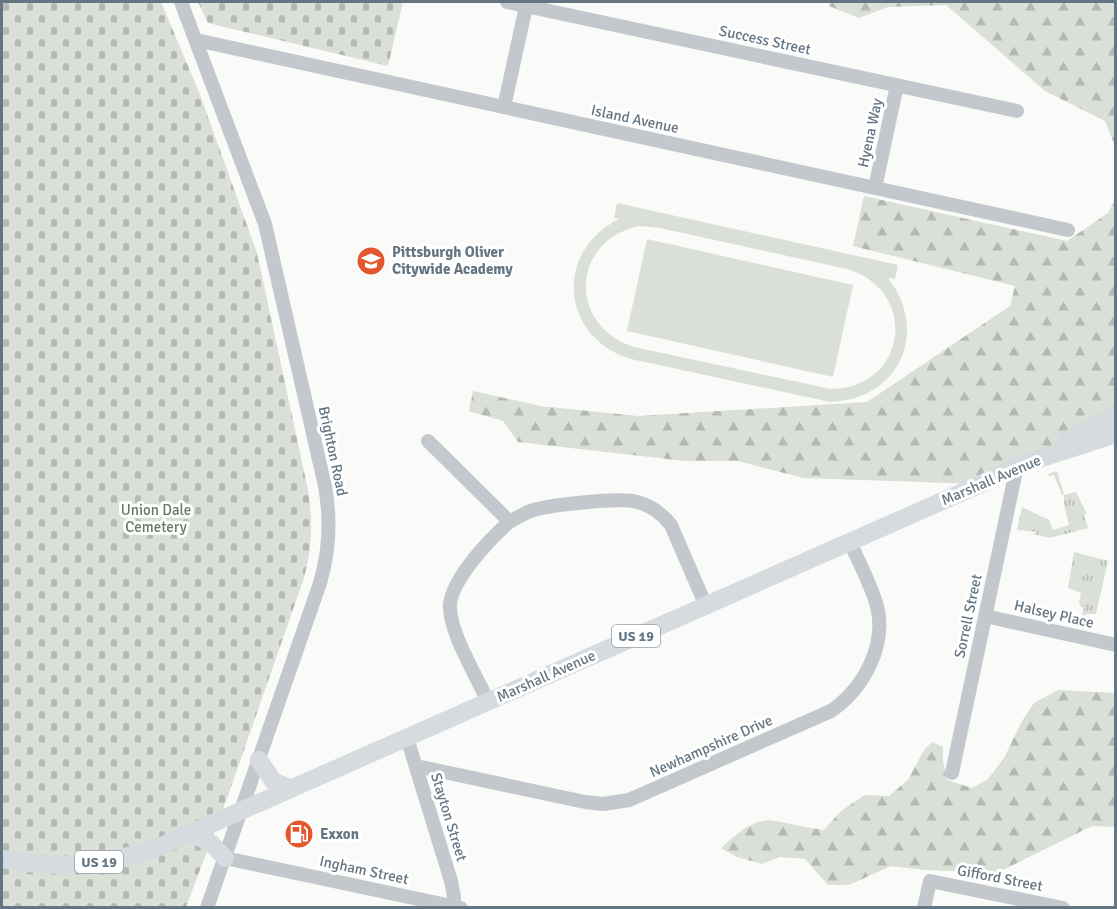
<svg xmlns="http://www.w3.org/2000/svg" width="1117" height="909" viewBox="0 0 1117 909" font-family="Signika,sans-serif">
<defs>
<pattern id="grass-tufts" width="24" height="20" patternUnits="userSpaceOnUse" patternTransform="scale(1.5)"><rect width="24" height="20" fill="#dadfd7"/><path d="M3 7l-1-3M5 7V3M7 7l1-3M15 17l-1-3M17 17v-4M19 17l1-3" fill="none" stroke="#b4b9b4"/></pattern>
<pattern id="forest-firs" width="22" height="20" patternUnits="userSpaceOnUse" patternTransform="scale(1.5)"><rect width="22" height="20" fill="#dadfd7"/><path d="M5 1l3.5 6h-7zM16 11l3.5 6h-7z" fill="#b4b9b4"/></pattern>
<pattern id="cemetery-stones" width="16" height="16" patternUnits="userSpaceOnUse" patternTransform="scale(1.5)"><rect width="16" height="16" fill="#dadfd7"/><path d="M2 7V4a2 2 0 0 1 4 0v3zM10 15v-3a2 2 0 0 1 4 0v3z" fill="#b4b9b4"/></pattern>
</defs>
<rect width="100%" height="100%" fill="#fafaf8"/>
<path fill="url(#grass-tufts)" d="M 1057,471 L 1064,495 L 1076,492 L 1087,514 L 1084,515 L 1088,528 L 1050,538 L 1033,534 L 1038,532 L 1017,530 L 1022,507 L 1049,520 L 1053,530 L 1069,525 L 1064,504 L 1064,495 L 1062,495 L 1054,475 L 1049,476 L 1048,474 Z
M 1074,552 L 1108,561 L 1096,614 L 1086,614 L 1084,630 L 1079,627 L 1084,607 L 1081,607 L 1079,603 L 1081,593 L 1068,588 Z"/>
<path fill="url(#forest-firs)" d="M 829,2 L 1115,2 L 1115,146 L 1105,121 L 1045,91 L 946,5 L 888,7 L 859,18 L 829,6 Z
M 864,196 L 1067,241 L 1108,213 L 1115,200 L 1115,416 L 981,484 L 803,478 L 738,461 L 685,461 L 518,442 L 503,421 L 469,411 L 473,391 L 540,406 L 638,416 L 867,402 L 1010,306 L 1015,286 L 853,246 Z
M 1058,690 L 1115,693 L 1115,827 L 1092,826 L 997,873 L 925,870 L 891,866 L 849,885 L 828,885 L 805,859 L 780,857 L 762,864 L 737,857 L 721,848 C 766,805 770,824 824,830 L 841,811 L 865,795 L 889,796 L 908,780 L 924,750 L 932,742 L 943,747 L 943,760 L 947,780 L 972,788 L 988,779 L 1004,758 L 1022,721 L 1034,703 Z"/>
<path fill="url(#cemetery-stones)" d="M 2,2 L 161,2 L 199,92 L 257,253 L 308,490 C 313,521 312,548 304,578 L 229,793 L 186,907 L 2,908 Z
M 198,2 L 403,2 L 388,66 L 208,23 Z"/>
<path fill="#dadfd7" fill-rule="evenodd" d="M 617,203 L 898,265 L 895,279 L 888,278 C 930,332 899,400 830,402 L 631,359 C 561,338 553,252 619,219 L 614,218 ZM 640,226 L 660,228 L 847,269 C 920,291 907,388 831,389 L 634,347 C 567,326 571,239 640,226 Z
M 647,239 L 853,285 L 833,377 L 627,331 Z"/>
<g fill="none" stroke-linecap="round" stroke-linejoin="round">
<path stroke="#c3c8cc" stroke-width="14" d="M 181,2 L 265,224 L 325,486 C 331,520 330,550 320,583 L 207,908
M 507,2 L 1017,111
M 196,40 L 1068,230
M 504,107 L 527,2
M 875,188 L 897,85
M 428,441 L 510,522
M 985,616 L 1116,645
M 488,702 C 477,676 448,631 450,604 C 453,578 489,540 508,523 C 514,519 522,515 528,512 C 544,505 621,497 637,502 C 651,505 662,514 671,525 L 706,606
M 407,738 L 451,881 L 454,897 L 454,908
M 416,766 L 585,802 L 603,804 L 629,800 L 831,711 C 863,689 887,646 877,606 C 871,584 859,563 850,542
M 952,773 L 1017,466
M 225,858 L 461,908
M 924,908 L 930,881 L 1063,908"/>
<path stroke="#d6dbdf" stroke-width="18" d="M 1066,440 L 1116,416
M 259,760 L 273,781 L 291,789
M 192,833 L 212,844 L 225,858
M 2,859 C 55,870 107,865 159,847 L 981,484 L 1017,466 L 1116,434"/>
</g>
<defs>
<g id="school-disc" transform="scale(1.5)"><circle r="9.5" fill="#e4572e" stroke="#fff"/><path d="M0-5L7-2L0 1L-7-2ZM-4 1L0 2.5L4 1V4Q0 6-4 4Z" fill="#fff"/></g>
<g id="fuel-disc" transform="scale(1.5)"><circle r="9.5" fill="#e4572e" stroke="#fff"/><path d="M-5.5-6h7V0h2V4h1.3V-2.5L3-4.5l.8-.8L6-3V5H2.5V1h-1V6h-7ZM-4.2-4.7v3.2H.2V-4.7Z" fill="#fff"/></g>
</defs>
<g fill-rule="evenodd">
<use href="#school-disc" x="371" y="261"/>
<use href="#fuel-disc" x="299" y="834"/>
</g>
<g text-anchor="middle" stroke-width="6" stroke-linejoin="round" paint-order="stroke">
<g fill="#fff" stroke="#939fa8" stroke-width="1.5">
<rect x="612" y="625" width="48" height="22" rx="4.5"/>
<rect x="75" y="851" width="48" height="22" rx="4.5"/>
</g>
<g font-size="14" font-weight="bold" fill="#657683">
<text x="636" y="641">US 19</text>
<text x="99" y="867">US 19</text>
</g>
<g font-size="15" fill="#657683" stroke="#fff">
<text transform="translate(765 40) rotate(12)" y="5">Success Street</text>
<text transform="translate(635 119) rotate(12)" y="5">Island Avenue</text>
<text transform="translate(870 133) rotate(-78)" y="5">Hyena Way</text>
<text transform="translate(333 451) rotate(78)" y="5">Brighton Road</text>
<text transform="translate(991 480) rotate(-23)" y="5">Marshall Avenue</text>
<text transform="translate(1054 614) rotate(13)" y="5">Halsey Place</text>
<text transform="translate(968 616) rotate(-78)" y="5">Sorrell Street</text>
<text transform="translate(546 676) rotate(-24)" y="5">Marshall Avenue</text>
<text transform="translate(711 746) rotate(-24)" y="5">Newhampshire Drive</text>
<text transform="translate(449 817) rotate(73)" y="5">Stayton Street</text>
<text transform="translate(364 870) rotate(12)" y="5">Ingham Street</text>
<text transform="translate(1000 878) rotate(11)" y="5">Gifford Street</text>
</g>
<g font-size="15" font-weight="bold" fill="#657683" stroke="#fff" text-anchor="start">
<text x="392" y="257">Pittsburgh Oliver<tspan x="392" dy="17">Citywide Academy</tspan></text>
<text x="320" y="839">Exxon</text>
</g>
<g font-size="15" fill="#687a64" stroke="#fff">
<text x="156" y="515">Union Dale<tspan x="156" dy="17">Cemetery</tspan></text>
</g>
</g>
<rect width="1117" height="909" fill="none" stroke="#657683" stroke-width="6"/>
</svg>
